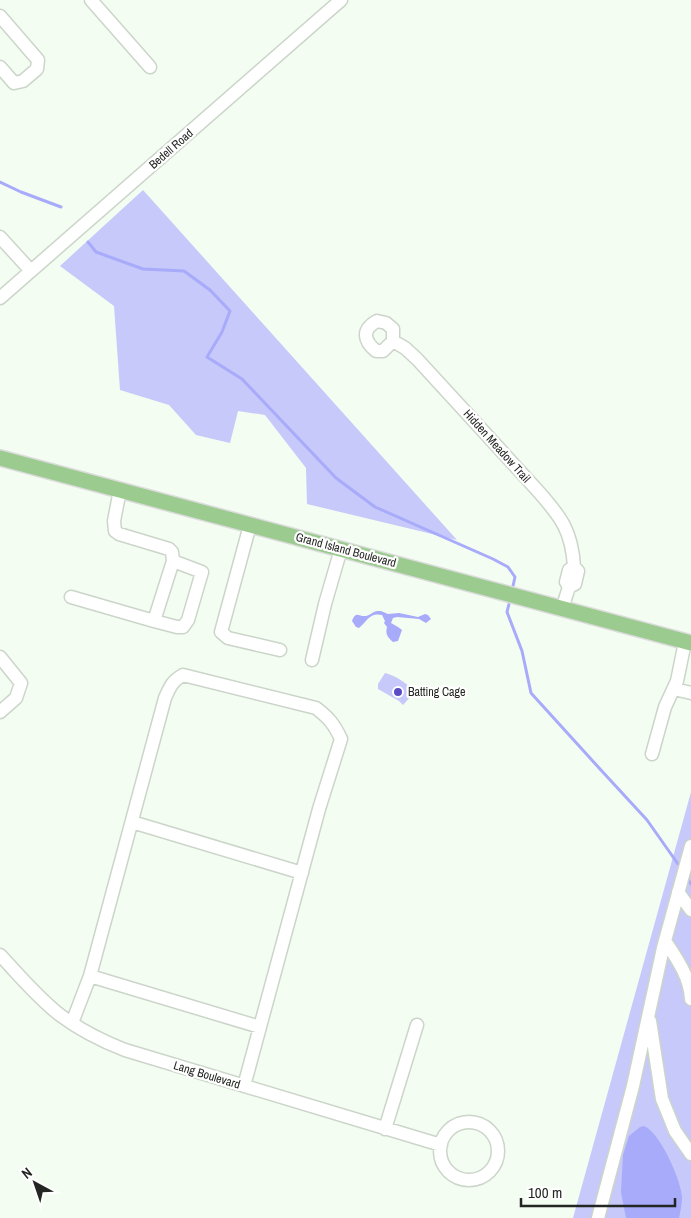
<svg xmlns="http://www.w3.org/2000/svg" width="691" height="1218" viewBox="0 0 691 1218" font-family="'Archivo Narrow',sans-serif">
<rect width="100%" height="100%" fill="#f4fdf2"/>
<path fill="#c6c9f9" d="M 143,190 L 457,540 L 307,504 L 306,468 L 265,415 L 238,411 L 230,443 L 196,435 L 169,405 L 120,390 L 114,306 L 60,266 Z
M 385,673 C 394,675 403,681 410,687 L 415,687 L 412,695 L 403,705 L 399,701 L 378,689 L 378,684 Z
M 691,792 L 691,1218 L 573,1218 Z"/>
<path fill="#a8aafa" d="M 378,611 L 381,611 L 388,614 L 399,613 L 418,617 L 425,614 L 428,615 L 431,619 L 426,623 L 419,619 L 397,617 L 393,618 L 391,623 L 398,627 L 402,630 L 398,641 L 393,642 C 388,638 385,634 387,627 L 384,623 L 385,621 L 382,615 C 370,612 367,621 359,628 L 356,627 L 352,621 C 356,610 359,617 366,616 C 371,615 373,611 378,611 Z
M 644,1126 C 660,1132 682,1182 682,1198 C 682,1205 680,1212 679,1218 L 626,1218 L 621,1192 L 623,1155 L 629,1136 L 640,1127 Z"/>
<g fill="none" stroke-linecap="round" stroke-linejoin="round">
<path stroke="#a8aafa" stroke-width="3" d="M 0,182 L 21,192 L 61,207
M 88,242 L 96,252 L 143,269 L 184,271 L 210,290 L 230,311 L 222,332 L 207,357 L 242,379 L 336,478 L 375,507 L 493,559 L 508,567 L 515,577 L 513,586
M 509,604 L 507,612 L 522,651 L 531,693 L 600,769 L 647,820 L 678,864
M 689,881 L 691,884"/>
<g stroke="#ccd5ca" stroke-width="15">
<path id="minor" d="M 91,0 L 150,67
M 0,16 L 38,60 L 37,69 L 23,81 L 14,83 L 0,67
M 0,237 L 31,271
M 0,298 L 341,0
M 393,341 L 393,329 L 386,323 L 377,321 C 361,330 364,341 376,351 L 383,351 L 393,341 L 405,348 L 417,359 L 538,491 C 561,517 572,531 574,567
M 250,525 L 221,632 L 228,638 L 280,650
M 71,597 L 154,621 L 173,561 L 172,552 L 169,549 L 119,534 L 115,531 L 114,521 L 120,490
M 562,609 L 569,587 L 575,584 L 578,571 L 574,567 L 569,570 L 566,582 L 569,587
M 154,621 L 177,627 L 183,627 L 188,620 L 202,572 L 173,561
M 0,657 L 21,683 L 16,698 L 0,712
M 312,660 L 325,604 L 341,549
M 674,689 L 691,693
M 652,754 L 665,707 L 677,681 L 685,642
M 132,822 L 302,873
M 678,892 L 691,910
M 665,941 C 677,959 690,977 691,999
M 0,955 C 19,975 38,998 60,1015 C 80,1030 102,1041 125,1050 L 441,1145
M 90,976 L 165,698 C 170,687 172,681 183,675 L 316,708 C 329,718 334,724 341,739 L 319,809 L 244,1086
M 650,1021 L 662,1099 L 675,1131 L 691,1154
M 72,1023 L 90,976 L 260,1027
M440 1151a29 29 0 1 1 58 0a29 29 0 1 1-58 0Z
M 385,1129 L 417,1025
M 598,1218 L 633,1086 L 663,948 L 691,846"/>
</g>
<g stroke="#dcdcdc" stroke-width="18">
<path id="major" d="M 0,458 L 691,643"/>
</g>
<use href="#minor" stroke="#fff" stroke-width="12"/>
<use href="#major" stroke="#9ccb90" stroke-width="15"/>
</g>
<circle fill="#594cc4" stroke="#fff" stroke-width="2" cx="398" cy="692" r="5"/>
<g text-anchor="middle" stroke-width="4.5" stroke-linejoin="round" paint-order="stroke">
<g font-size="12" fill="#232622" stroke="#fff">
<text transform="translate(171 149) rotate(-41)" y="4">Bedell Road</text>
<text transform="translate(497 446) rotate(48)" y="4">Hidden Meadow Trail</text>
<text transform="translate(346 550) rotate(15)" y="4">Grand Island Boulevard</text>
<text transform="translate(207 1075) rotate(17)" y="4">Lang Boulevard</text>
</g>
<g font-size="12" fill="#232622" stroke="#fff" text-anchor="start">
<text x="408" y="696">Batting Cage</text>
</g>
</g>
<g transform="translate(35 1183) rotate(320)" stroke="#ffffff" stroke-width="4" paint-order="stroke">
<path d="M0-4L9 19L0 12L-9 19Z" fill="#232622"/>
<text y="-8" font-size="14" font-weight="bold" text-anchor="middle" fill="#232622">N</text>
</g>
<path d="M521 1198v8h154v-8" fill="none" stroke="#232622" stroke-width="2.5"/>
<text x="528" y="1198" font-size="15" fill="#232622" stroke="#ffffff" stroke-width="4" paint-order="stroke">100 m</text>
</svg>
